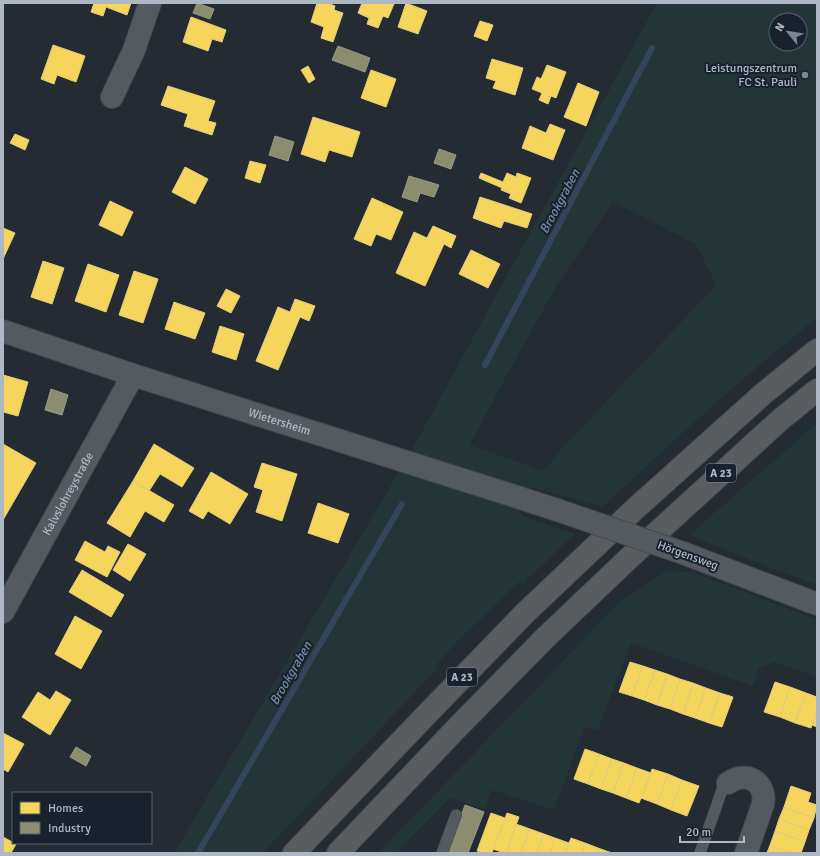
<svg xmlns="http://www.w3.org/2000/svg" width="820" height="856" viewBox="0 0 820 856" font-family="Signika,sans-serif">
<rect width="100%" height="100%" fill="#252b32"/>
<path fill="#223537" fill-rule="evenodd" d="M 657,3 L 817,3 L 817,318 C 742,377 672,442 603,507 L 535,488 L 511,490 L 507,499 L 524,517 L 575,534 L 523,584 L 520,581 L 458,641 L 436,665 L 438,668 L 263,853 L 174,853 L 414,446 L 500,288 ZM 776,20 L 800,20 L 800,44 L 776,44 ZM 613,202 L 696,244 L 716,285 L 556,455 L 544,471 L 470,445 L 502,384 L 557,285 Z
M 817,423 L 817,585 L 779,571 L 689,535 Z
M 666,571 L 693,572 L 817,620 L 817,677 L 775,662 L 759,668 L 753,686 L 631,643 L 598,730 L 584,728 L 554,810 L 492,790 L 485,809 L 450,798 L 396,853 L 378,853 L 608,614 L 621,601 Z"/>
<path fill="#f6d55c" stroke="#e0cc7b" d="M 94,3 L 131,3 L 127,15 L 106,7 L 103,16 L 91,12 Z
M 317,3 L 328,3 L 335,6 L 334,10 L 343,13 L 333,42 L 321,38 L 324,27 L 311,22 Z
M 362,3 L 393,3 L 394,4 L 388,18 L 383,16 L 378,28 L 367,24 L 369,18 L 358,13 Z
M 406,3 L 427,11 L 418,34 L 398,27 Z
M 191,17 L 226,30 L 222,42 L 212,39 L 208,51 L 183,42 Z
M 480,21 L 493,25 L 487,41 L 474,36 Z
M 53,45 L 85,56 L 76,82 L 57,75 L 54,84 L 41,79 Z
M 492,59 L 523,68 L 515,95 L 493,88 L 496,81 L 486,78 Z
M 547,65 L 566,72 L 556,98 L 551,96 L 548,104 L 539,100 L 542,93 L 532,89 L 537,77 L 541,79 Z
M 308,66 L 315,79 L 309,83 L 301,70 Z
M 371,70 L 396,79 L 386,107 L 361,98 Z
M 578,83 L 599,92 L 586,126 L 564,117 Z
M 168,86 L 215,101 L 208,121 L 216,123 L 212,135 L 184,126 L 188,114 L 161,105 Z
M 313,117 L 360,132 L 352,157 L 329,150 L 325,162 L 301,154 Z
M 550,124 L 565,130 L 553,160 L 522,148 L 530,126 L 546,133 Z
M 15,134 L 29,140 L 25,150 L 10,143 Z
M 250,161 L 266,165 L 260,183 L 245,178 Z
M 185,167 L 208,179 L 195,204 L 172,192 Z
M 481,173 L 503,182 L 507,173 L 516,177 L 517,173 L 531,178 L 521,203 L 509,198 L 511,194 L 501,190 L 502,188 L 479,178 Z
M 480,197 L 532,214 L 527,228 L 504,221 L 501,228 L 473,218 Z
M 372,198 L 403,212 L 391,240 L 376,234 L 371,246 L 354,239 Z
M 110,201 L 133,212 L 122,236 L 99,225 Z
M 433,226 L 456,236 L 451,248 L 444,244 L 425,286 L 396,273 L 414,232 L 427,238 Z
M 3,228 L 15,233 L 3,259 Z
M 471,250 L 500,264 L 488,288 L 459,274 Z
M 43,261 L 64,268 L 52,304 L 31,297 Z
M 88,264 L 119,275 L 106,312 L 75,301 Z
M 134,271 L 158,279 L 143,323 L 119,315 Z
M 226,289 L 240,296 L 231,313 L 217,306 Z
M 295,299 L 315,306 L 309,321 L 300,317 L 278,370 L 256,361 L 278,307 L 290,312 Z
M 174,302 L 205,313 L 195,339 L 165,329 Z
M 220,326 L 244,334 L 236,360 L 212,352 Z
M 3,375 L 28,382 L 18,416 L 3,412 Z
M 3,444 L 36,463 L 3,520 L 3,476 L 4,475 L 3,474 Z
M 154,444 L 194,468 L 182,487 L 160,474 L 149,491 L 133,481 Z
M 262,463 L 297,474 L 282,521 L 256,512 L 263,490 L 254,487 Z
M 211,472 L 248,494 L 230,524 L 208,511 L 203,519 L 189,511 Z
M 133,481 L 174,505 L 164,522 L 145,511 L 130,537 L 107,523 Z
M 318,503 L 349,514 L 338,543 L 308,533 Z
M 85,541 L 105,552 L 108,546 L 120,552 L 107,577 L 75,560 Z
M 128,544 L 146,554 L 130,581 L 113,570 Z
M 82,570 L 124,595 L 111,617 L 69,592 Z
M 75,616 L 102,631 L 81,669 L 55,654 Z
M 630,662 L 643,666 L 632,696 L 619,692 Z
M 643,666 L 655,670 L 644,700 L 632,696 Z
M 655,670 L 667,674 L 657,705 L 644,700 Z
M 667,674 L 680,679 L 670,709 L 657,705 Z
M 680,679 L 693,683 L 683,714 L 670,709 Z
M 775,682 L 790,687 L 780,717 L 764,712 Z
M 693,683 L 706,688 L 695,718 L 683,714 Z
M 790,687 L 806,693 L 795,723 L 780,717 Z
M 706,688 L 720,693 L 709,723 L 695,718 Z
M 56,691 L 71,700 L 50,735 L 22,717 L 38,692 L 50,700 Z
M 720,693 L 733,697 L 722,727 L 709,723 Z
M 806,693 L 817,697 L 817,710 L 811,728 L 795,723 Z
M 817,710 L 817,727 L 812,725 Z
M 3,733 L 24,744 L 8,772 L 3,769 Z
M 585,749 L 599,754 L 588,784 L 574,779 Z
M 599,754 L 612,759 L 601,789 L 588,784 Z
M 612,759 L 624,763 L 613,793 L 601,789 Z
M 624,763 L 637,768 L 626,798 L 613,793 Z
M 637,768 L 651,773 L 639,803 L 626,798 Z
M 652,769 L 668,774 L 657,804 L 641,798 Z
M 668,774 L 682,780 L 671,810 L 657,804 Z
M 682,780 L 699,786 L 687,816 L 671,810 Z
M 791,786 L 811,793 L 808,802 L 817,805 L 814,818 L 784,807 Z
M 784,807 L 814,818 L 809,830 L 779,819 Z
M 491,813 L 505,818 L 492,853 L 484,853 L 477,851 Z
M 507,813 L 519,817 L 506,853 L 504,853 L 493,849 Z
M 779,819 L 809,830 L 805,842 L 775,831 Z
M 516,824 L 530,829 L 521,853 L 506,853 Z
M 530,829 L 544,834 L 537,853 L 521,853 Z
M 775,831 L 805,842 L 801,853 L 791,853 L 770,845 Z
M 544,834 L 555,838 L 550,853 L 537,853 Z
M 3,837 L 16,844 L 11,853 L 3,853 Z
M 555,838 L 569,843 L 565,853 L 550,853 Z
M 571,838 L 585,843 L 582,853 L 565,853 Z
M 585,843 L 598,848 L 596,853 L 582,853 Z
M 770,845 L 791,853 L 767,853 Z
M 598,848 L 612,853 L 596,853 Z"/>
<path fill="#8c8c6e" stroke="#969988" d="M 197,3 L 214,9 L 210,19 L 193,13 Z
M 338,46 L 370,58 L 365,72 L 332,60 Z
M 275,136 L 294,142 L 288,161 L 269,155 Z
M 439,149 L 456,155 L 451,169 L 434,163 Z
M 409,176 L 439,185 L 434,197 L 420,193 L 417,202 L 402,197 Z
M 51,389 L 68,395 L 62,415 L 45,410 Z
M 76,747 L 91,756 L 86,766 L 70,757 Z
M 465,805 L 484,812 L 468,853 L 447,853 Z"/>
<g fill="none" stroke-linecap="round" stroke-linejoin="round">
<path stroke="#32455b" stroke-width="6" d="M 485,365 L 652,48
M 198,853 L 402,504"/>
<g stroke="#41464b" stroke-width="12">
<path id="lane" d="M 442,853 L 456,815
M 700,853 L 722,790 L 728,783"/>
</g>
<g stroke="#41464b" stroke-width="24">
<g id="street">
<path d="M 112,97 L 134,50 L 150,3"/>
<path id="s1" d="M 3,331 L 133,375 L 514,496 L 557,510"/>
<path d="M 683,553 L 817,604"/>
<path id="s2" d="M 3,612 L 133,375"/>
<path d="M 728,783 C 746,770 767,782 763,804 L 746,853"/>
</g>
</g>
<g stroke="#41474d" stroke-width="24">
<path id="highway" d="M 294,853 L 430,711 L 525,613 L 636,508 L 763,394 L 817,350
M 338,853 L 453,732 L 544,639 L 628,559 L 780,420 L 817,390"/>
</g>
<use href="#lane" stroke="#545a60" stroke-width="11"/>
<use href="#street" stroke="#545a60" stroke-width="22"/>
<use href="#highway" stroke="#595d60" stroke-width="22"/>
<g stroke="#41464b" stroke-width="24" stroke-linecap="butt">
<path id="street-bridge" d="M 557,510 L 683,553"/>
</g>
<use href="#street-bridge" stroke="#545a60" stroke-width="22"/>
</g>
<circle fill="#7d8791" stroke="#19222c" stroke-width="1.5" cx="805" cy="75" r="4"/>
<g text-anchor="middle" stroke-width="4" stroke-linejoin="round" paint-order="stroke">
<g fill="#19222c" stroke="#818b96" stroke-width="1">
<rect x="706" y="464" width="30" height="18" rx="3"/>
<rect x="447" y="668" width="30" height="18" rx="3"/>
</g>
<g font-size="11" font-weight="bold" fill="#adb8c4">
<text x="721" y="477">A 23</text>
<text x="462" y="681">A 23</text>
</g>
<g font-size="12" fill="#adb8c4" stroke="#19222c" text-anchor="end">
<text x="797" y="72">Leistungszentrum<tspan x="797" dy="14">FC St. Pauli</tspan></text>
</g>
<g font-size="12" fill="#adb8c4" stroke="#19222c">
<text dy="4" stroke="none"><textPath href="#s1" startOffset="291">Wietersheim</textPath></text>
<text dy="4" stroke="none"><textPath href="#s2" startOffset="135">Kalvslohreystraße</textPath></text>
<text transform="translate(688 555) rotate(20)" y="4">Hörgensweg</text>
</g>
<g font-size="13" font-style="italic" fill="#6e8ba9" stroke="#19222c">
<text transform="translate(559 201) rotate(-62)" y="5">Brookgraben</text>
<text transform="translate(290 673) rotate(-60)" y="5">Brookgraben</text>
</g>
</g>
<rect width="820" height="856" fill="none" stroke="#adb8c4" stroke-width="8"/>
<rect x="12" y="792" width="140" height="52" fill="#19222c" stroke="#545e69"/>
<rect x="20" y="802" width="20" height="12" fill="#f6d55c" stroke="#545e69"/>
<text x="48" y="812" font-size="12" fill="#adb8c4">Homes</text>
<rect x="20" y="822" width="20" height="12" fill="#8c8c6e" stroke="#545e69"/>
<text x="48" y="832" font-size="12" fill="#adb8c4">Industry</text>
<g transform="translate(788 32) rotate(300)"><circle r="19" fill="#19222c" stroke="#545e69"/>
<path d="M0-3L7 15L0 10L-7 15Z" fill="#7d8791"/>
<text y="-6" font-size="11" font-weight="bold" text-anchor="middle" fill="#adb8c4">N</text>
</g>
<path d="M680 836v6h64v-6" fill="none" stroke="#adb8c4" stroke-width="2"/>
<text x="686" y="836" font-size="12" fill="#adb8c4" stroke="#19222c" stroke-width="3" paint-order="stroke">20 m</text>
</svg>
